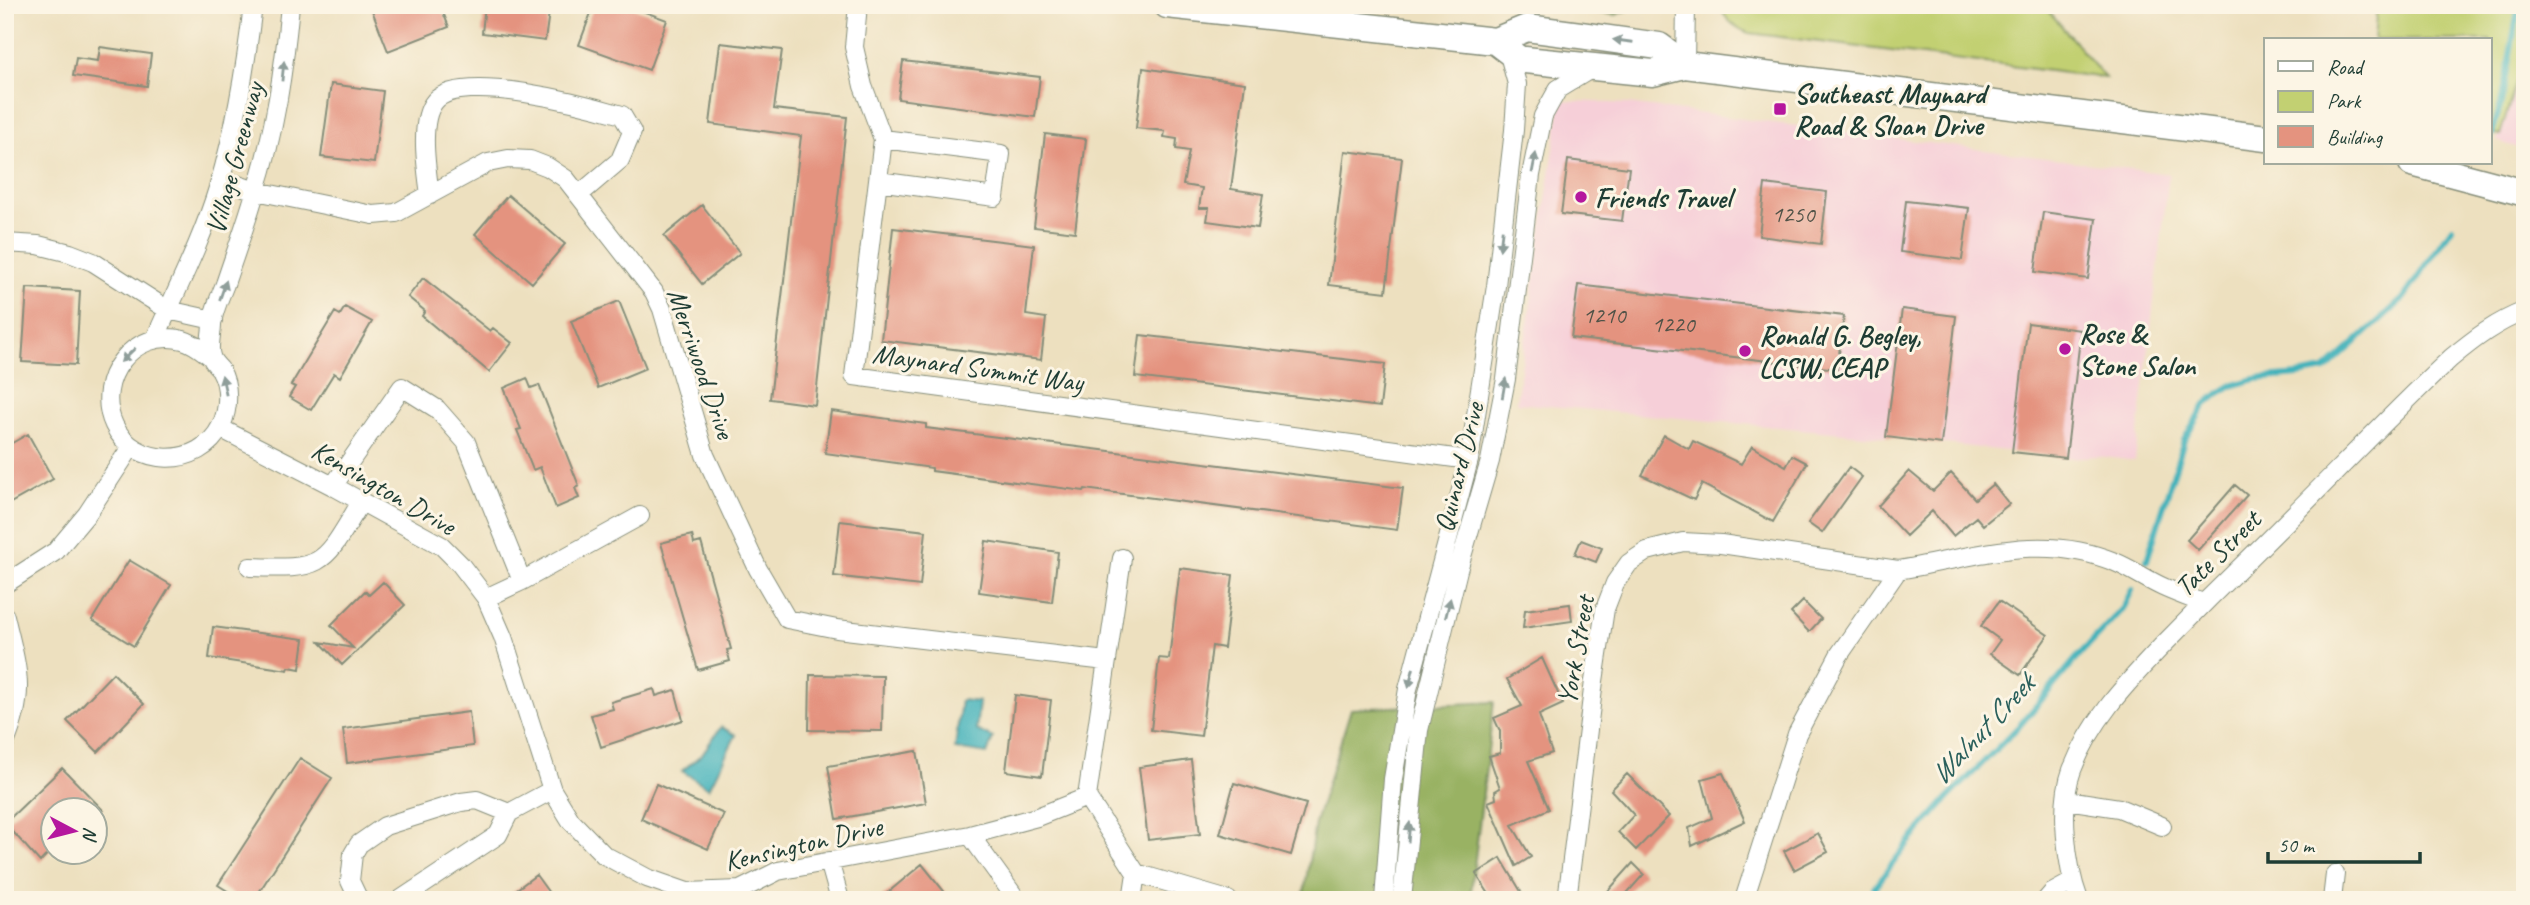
<svg xmlns="http://www.w3.org/2000/svg" width="2530" height="905" viewBox="0 0 2530 905" font-family="Caveat,sans-serif">
<rect width="100%" height="100%" fill="#fcf5e5"/>
<filter id="ink" filterUnits="userSpaceOnUse"><feTurbulence type="fractalNoise" baseFrequency=".0143" numOctaves="2"/><feDisplacementMap in="SourceGraphic" scale="14" xChannelSelector="R" yChannelSelector="G"/><feConvolveMatrix kernelMatrix="1 2 1 2 8 2 1 2 1" color-interpolation-filters="sRGB"/></filter>
<filter id="wash" filterUnits="userSpaceOnUse"><feTurbulence type="fractalNoise" baseFrequency=".00686" numOctaves="4" result="noise"/><feDisplacementMap in="SourceGraphic" scale="28" xChannelSelector="R" yChannelSelector="G"/><feGaussianBlur stdDeviation="1.57" result="paint"/><feColorMatrix in="noise" values="0 0 0 0 0 0 0 0 0 0 0 0 0 0 0 0 0 1.4 0 .05"/><feComposite in="paint" operator="in"/></filter>
<g filter="url(#wash)">
<rect width="100%" height="100%" fill="#ede0bf"/>
<path fill="#f6cfd8" d="M 2525,54 L 2525,150 L 2497,141 Z
M 1561,100 L 1628,104 L 2169,174 L 2135,461 L 2098,456 L 2066,458 L 1886,437 L 1516,403 Z"/>
<path fill="#c2d072" stroke="#708653" stroke-width="2" d="M 1719,5 L 2044,5 L 2105,78 L 1749,33 C 1735,28 1725,20 1719,5 Z
M 2377,5 L 2525,5 L 2525,54 L 2500,135 L 2490,133 L 2490,40 L 2374,40 Z"/>
<path fill="#99b264" stroke="#5c784c" stroke-width="2" d="M 1540,5 L 1639,5 L 1616,15 Z
M 1494,702 L 1470,900 L 1303,900 L 1315,823 L 1351,709 Z"/>
<path fill="#42b2bb" stroke="#307878" stroke-width="2" d="M 961,700 L 979,702 L 976,730 L 993,738 L 987,754 L 955,749 Z
M 721,727 L 736,735 L 709,788 L 682,771 L 702,754 Z"/>
<g fill="none" stroke-linecap="round" stroke-linejoin="round">
<path stroke="#42b2bb" stroke-width="6" d="M 2492,134 L 2501,104 L 2519,5
M 2147,560 L 2184,440 L 2205,405 L 2218,394 L 2231,386 L 2255,379 L 2298,375 L 2325,370 L 2403,299 L 2452,228
M 1865,900 L 1909,842 L 1948,798 L 2020,725 L 2081,653 L 2124,607 L 2132,590"/>
</g>
<g id="blocks">
<path fill="#e4937f" d="M 370,5 L 440,5 L 449,27 L 388,51 Z
M 485,5 L 550,5 L 545,41 L 482,33 Z
M 594,5 L 626,5 L 667,20 L 649,70 L 579,45 Z
M 720,43 L 782,50 L 774,109 L 847,117 L 815,405 L 770,399 L 801,136 L 710,124 Z
M 100,47 L 151,54 L 147,86 L 73,76 L 76,58 L 98,61 Z
M 903,61 L 1040,77 L 1035,117 L 898,99 Z
M 1143,68 L 1245,83 L 1231,189 L 1263,194 L 1258,228 L 1207,221 L 1209,208 L 1199,208 L 1202,188 L 1183,185 L 1189,151 L 1176,149 L 1177,139 L 1164,137 L 1165,131 L 1136,128 Z
M 331,84 L 383,91 L 374,163 L 321,157 Z
M 1045,134 L 1086,139 L 1075,232 L 1034,227 Z
M 1345,151 L 1402,158 L 1386,292 L 1329,285 Z
M 1568,160 L 1629,168 L 1622,221 L 1561,214 Z
M 1765,184 L 1827,192 L 1821,244 L 1759,236 Z
M 508,195 L 565,244 L 532,283 L 475,234 Z
M 1906,201 L 1969,208 L 1962,260 L 1900,252 Z
M 702,205 L 740,253 L 702,284 L 664,236 Z
M 2043,212 L 2096,219 L 2088,279 L 2035,272 Z
M 893,228 L 1034,245 L 1026,315 L 1046,318 L 1041,360 L 881,340 Z
M 423,278 L 490,331 L 493,328 L 512,343 L 489,372 L 422,316 L 425,311 L 408,297 Z
M 1578,285 L 1844,316 L 1837,369 L 1571,338 Z
M 27,288 L 80,291 L 76,365 L 22,362 Z
M 619,301 L 646,368 L 598,388 L 571,321 Z
M 345,307 L 372,322 L 340,377 L 334,373 L 311,410 L 289,397 L 295,387 L 291,385 L 335,312 L 340,315 Z
M 1902,309 L 1956,316 L 1941,444 L 1886,437 Z
M 2028,323 L 2081,330 L 2066,458 L 2012,452 Z
M 1140,335 L 1385,364 L 1380,407 L 1135,377 Z
M 527,378 L 531,388 L 539,385 L 579,486 L 575,488 L 579,498 L 556,508 L 540,467 L 533,470 L 517,430 L 521,429 L 504,388 Z
M 831,411 L 926,424 L 926,428 L 1403,488 L 1397,530 L 1085,489 L 1084,491 L 932,471 L 932,468 L 825,453 Z
M 28,434 L 53,479 L 5,506 L 5,447 Z
M 1664,435 L 1689,449 L 1693,441 L 1741,464 L 1752,446 L 1786,466 L 1792,455 L 1807,463 L 1773,522 L 1702,484 L 1694,500 L 1642,475 Z
M 1849,467 L 1862,477 L 1822,533 L 1808,523 Z
M 1909,471 L 1933,491 L 1951,473 L 1975,499 L 1993,484 L 2009,504 L 1983,525 L 1976,517 L 1953,536 L 1932,511 L 1906,536 L 1878,506 Z
M 2235,485 L 2247,495 L 2198,550 L 2187,540 Z
M 840,521 L 926,531 L 920,586 L 834,576 Z
M 692,535 L 694,544 L 701,542 L 731,649 L 727,650 L 730,661 L 698,670 L 661,543 Z
M 1581,540 L 1602,548 L 1596,562 L 1575,554 Z
M 986,541 L 1058,552 L 1052,602 L 979,592 Z
M 129,560 L 171,585 L 134,646 L 92,620 Z
M 1180,568 L 1233,575 L 1224,648 L 1212,646 L 1201,736 L 1151,730 L 1159,658 L 1169,659 Z
M 383,582 L 405,605 L 342,665 L 320,642 L 353,648 L 331,625 L 365,591 L 369,595 Z
M 1803,601 L 1821,619 L 1809,632 L 1791,613 Z
M 1999,601 L 2048,635 L 2020,675 L 1990,654 L 2000,640 L 1981,626 Z
M 1570,604 L 1572,621 L 1523,628 L 1525,610 Z
M 213,627 L 304,639 L 300,669 L 289,667 L 288,670 L 209,658 Z
M 1542,658 L 1563,704 L 1539,715 L 1552,753 L 1528,761 L 1549,809 L 1512,825 L 1531,857 L 1516,866 L 1488,802 L 1496,799 L 1495,791 L 1500,788 L 1489,756 L 1500,753 L 1500,731 L 1494,718 L 1522,706 L 1507,679 Z
M 113,673 L 144,704 L 98,752 L 67,721 Z
M 810,675 L 883,676 L 882,731 L 809,730 Z
M 654,689 L 656,696 L 675,690 L 683,720 L 601,747 L 591,715 L 613,709 L 611,702 Z
M 1015,695 L 1051,700 L 1042,776 L 1006,771 Z
M 469,712 L 473,746 L 347,763 L 343,729 Z
M 917,751 L 926,803 L 837,819 L 828,766 Z
M 300,758 L 332,778 L 254,900 L 242,900 L 218,885 Z
M 1191,760 L 1200,834 L 1148,840 L 1139,767 Z
M 62,768 L 103,810 L 52,810 L 52,849 L 40,862 L 5,823 Z
M 1723,773 L 1745,821 L 1692,846 L 1689,828 L 1712,818 L 1702,779 Z
M 1627,774 L 1669,816 L 1636,850 L 1618,832 L 1634,815 L 1611,790 Z
M 1234,783 L 1306,804 L 1291,855 L 1220,834 Z
M 656,784 L 724,814 L 708,849 L 641,819 Z
M 1818,833 L 1828,852 L 1794,870 L 1784,851 Z
M 1501,858 L 1526,900 L 1493,900 L 1476,874 Z
M 1633,863 L 1644,874 L 1621,900 L 1600,900 Z
M 922,864 L 951,900 L 879,900 Z
M 536,875 L 554,900 L 502,900 Z"/>
</g>
</g>
<g filter="url(#ink)">
<use href="#blocks" fill-opacity="0" stroke="#868e7a" stroke-width="2"/>
<g fill="none" stroke-linecap="round" stroke-linejoin="round">
<g stroke="#868e7a" stroke-width="20">
<path id="minor" d="M 858,5 L 854,47 L 863,86 L 883,139 L 854,376 L 1469,460
M 1685,65 L 1686,5
M 220,179 L 256,191 L 373,215 L 396,213 L 488,163 L 508,159 L 530,160 L 548,167 L 566,179 L 654,292 L 662,309 L 705,455 L 758,569 L 787,619 L 837,629 L 1106,661
M 878,181 L 995,197 L 1001,154 L 883,139
M 430,195 C 427,171 418,120 435,101 C 461,71 588,105 622,115 L 632,132 L 620,160 L 580,194
M 5,243 L 38,245 L 70,253 L 93,262 L 168,310 L 213,320
M 155,339 C 177,289 203,238 219,185 C 236,127 246,65 253,5
M 210,356 C 202,350 194,343 183,340 C 133,327 93,380 114,425 C 134,468 200,469 221,426 C 229,408 230,386 220,369 C 217,366 212,361 211,356 C 208,348 212,333 212,324 C 213,311 220,297 225,284 C 235,254 246,224 255,193 C 275,132 284,69 290,5
M 220,428 L 333,486 L 442,546 L 460,564 L 486,598 L 503,637 L 552,790 L 571,821 L 604,855 L 647,878 L 687,892 L 740,890 L 778,871 L 970,835 L 1037,817 L 1087,797 L 1122,558
M 333,486 L 402,387 L 437,409 L 466,442 L 522,581
M 250,567 C 326,570 323,565 361,502
M 1898,570 C 1973,558 2040,531 2115,562 C 2132,569 2147,580 2163,587 C 2176,593 2190,598 2203,603
M 5,584 L 56,551 L 87,514 L 131,447
M 486,598 L 522,581 L 640,516
M 5,616 C 17,668 27,691 5,743
M 1087,797 L 1136,873 L 1132,900
M 2067,800 L 2119,808 L 2162,826
M 970,835 L 1017,900
M 829,861 L 840,900
M 1136,873 L 1228,900
M 359,900 L 350,881 L 353,854 L 359,844 L 385,826 L 461,802 L 477,800 L 509,813
M 400,900 L 498,835 L 509,813 L 552,790
M 1384,900 L 1393,779 L 1408,689 L 1469,460 L 1496,286 L 1514,130 L 1517,84 L 1508,51
M 1402,900 L 1419,730 L 1458,570 L 1490,461 L 1506,379 L 1531,175 L 1543,116 L 1558,89 L 1594,67
M 1567,900 L 1594,681 L 1605,609 L 1615,583 L 1629,563 L 1647,551 L 1683,542 L 1721,544 L 1898,570 L 1839,655 L 1797,734 L 1744,900
M 2046,900 L 2052,893 L 2072,882
M 2079,900 C 2066,865 2059,805 2072,770 C 2092,719 2125,685 2162,646 C 2194,613 2226,581 2259,549 C 2323,486 2385,420 2451,358 C 2474,339 2496,322 2525,311
M 2332,900 L 2335,874"/>
</g>
<g stroke="#868e7a" stroke-width="29">
<path id="primary" d="M 1167,5 L 1495,41 L 1520,60 L 1525,60 L 1653,73 L 1685,65 L 2266,138
M 1495,41 L 1527,28 L 1580,35 L 1659,46 L 1685,65
M 2412,163 L 2525,193"/>
</g>
<use href="#minor" stroke="#fff" stroke-width="18"/>
<use href="#primary" stroke="#fff" stroke-width="26"/>
</g>
<defs><path id="oneway-solid" d="M-6-.8H1V-3.2L6.5 0L1 3.2V.8H-6Z" transform="scale(1.75)"/></defs>
<g fill="#8f9e9a">
<use href="#oneway-solid" transform="translate(1623 41) rotate(-172)"/>
<use href="#oneway-solid" transform="translate(283 71) rotate(-84)"/>
<use href="#oneway-solid" transform="translate(1534 163) rotate(-79)"/>
<use href="#oneway-solid" transform="translate(1501 240) rotate(97)"/>
<use href="#oneway-solid" transform="translate(223 290) rotate(-71)"/>
<use href="#oneway-solid" transform="translate(128 355) rotate(136)"/>
<use href="#oneway-solid" transform="translate(224 385) rotate(-102)"/>
<use href="#oneway-solid" transform="translate(1504 388) rotate(-80)"/>
<use href="#oneway-solid" transform="translate(1448 608) rotate(-76)"/>
<use href="#oneway-solid" transform="translate(1411 678) rotate(104)"/>
<use href="#oneway-solid" transform="translate(1409 832) rotate(-85)"/>
</g>
</g>
<g fill="#b5179e" stroke="#fcf5e5" stroke-width="2.5">
<rect x="1773" y="102" width="14" height="14" rx="3.5"/>
<circle cx="1581" cy="197" r="7"/>
<circle cx="2065" cy="349" r="7"/>
<circle cx="1745" cy="351" r="7"/>
</g>
<g text-anchor="middle" stroke-width="6" stroke-linejoin="round" paint-order="stroke">
<g font-size="24" fill="#505247">
<text x="1793" y="222">1250</text>
<text x="1604" y="323">1210</text>
<text x="1673" y="332">1220</text>
</g>
<g font-size="28" font-weight="bold" fill="#1f3d34" stroke="#fcf5e5" text-anchor="start">
<text x="1794" y="103">Southeast Maynard<tspan x="1794" dy="32">Road &amp; Sloan Drive</tspan></text>
<text x="1595" y="207">Friends Travel</text>
<text x="2079" y="343">Rose &amp;<tspan x="2079" dy="32">Stone Salon</tspan></text>
<text x="1759" y="345">Ronald G. Begley,<tspan x="1759" dy="32">LCSW, CEAP</tspan></text>
</g>
<g font-size="28" fill="#1f3d34" stroke="#fcf5e5">
<text transform="translate(234 158) rotate(-75)" y="10">Village Greenway</text>
<text transform="translate(702 363) rotate(71)" y="10">Merriwood Drive</text>
<text transform="translate(978 367) rotate(8)" y="10">Maynard Summit Way</text>
<text transform="translate(1458 467) rotate(-76)" y="10">Quinard Drive</text>
<text transform="translate(384 487) rotate(30)" y="10">Kensington Drive</text>
<text transform="translate(2217 553) rotate(-45)" y="10">Tate Street</text>
<text transform="translate(1575 650) rotate(-80)" y="10">York Street</text>
<text transform="translate(803 843) rotate(-13)" y="10">Kensington Drive</text>
</g>
<g font-size="30" font-style="italic" fill="#2a605c" stroke="#fcf5e5">
<text transform="translate(1982 729) rotate(-47)" y="10">Walnut Creek</text>
</g>
</g>
<rect width="2530" height="905" fill="none" stroke="#fcf5e5" stroke-width="28"/>
<rect x="2264" y="38" width="228" height="126" fill="#fcf5e5" stroke="#a4ab9e" stroke-width="2"/>
<rect x="2278" y="61" width="35" height="10" fill="#ffffff" stroke="#a4ab9e" stroke-width="2"/>
<text x="2327" y="74" font-size="21" fill="#1f3d34">Road</text>
<rect x="2278" y="91" width="35" height="21" fill="#c2d072" stroke="#a4ab9e" stroke-width="2"/>
<text x="2327" y="108" font-size="21" fill="#1f3d34">Park</text>
<rect x="2278" y="126" width="35" height="21" fill="#e4937f" stroke="#a4ab9e" stroke-width="2"/>
<text x="2327" y="144" font-size="21" fill="#1f3d34">Building</text>
<g transform="translate(74 831) rotate(97)"><circle r="33" fill="#fcf5e5" stroke="#a4ab9e" stroke-width="2"/>
<path d="M0-5L12 26L0 18L-12 26Z" fill="#b5179e"/>
<text y="-10" font-size="19" font-weight="bold" text-anchor="middle" fill="#1f3d34">N</text>
</g>
<path d="M2268 852v10h152v-10" fill="none" stroke="#1f3d34" stroke-width="3.5"/>
<text x="2278" y="852" font-size="21" fill="#1f3d34" stroke="#fcf5e5" stroke-width="5" paint-order="stroke">50 m</text>
</svg>
